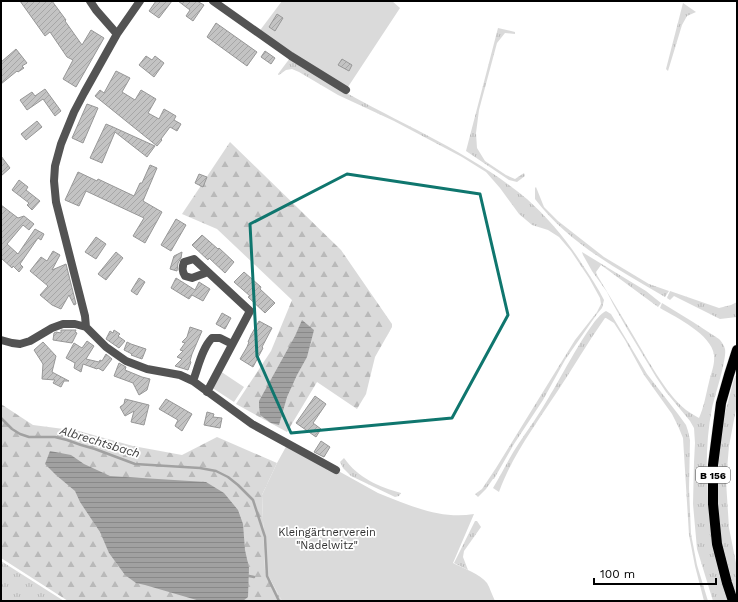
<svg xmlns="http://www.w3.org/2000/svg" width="738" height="602" viewBox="0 0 738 602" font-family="'Work Sans',sans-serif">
<defs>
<pattern id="grass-tufts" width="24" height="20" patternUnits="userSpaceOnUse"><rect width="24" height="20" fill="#dadada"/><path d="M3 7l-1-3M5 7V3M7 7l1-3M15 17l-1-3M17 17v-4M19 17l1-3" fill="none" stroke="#b9b9b9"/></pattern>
<pattern id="forest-firs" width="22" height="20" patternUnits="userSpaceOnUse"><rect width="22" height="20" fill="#dadada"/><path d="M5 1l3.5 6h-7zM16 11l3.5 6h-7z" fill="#b9b9b9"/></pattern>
<pattern id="water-rules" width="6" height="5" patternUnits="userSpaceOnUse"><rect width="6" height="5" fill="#a1a1a1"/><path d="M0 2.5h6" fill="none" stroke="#898989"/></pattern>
<pattern id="building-hatch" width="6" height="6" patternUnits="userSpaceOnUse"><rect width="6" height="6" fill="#c3c3c3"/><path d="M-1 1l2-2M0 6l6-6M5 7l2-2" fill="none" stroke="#a6a6a6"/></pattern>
</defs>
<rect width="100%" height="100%" fill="#fff"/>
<path fill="url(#grass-tufts)" d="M 683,3 L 696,12 L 687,16 L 682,25 L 668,71 L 666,69 Z
M 498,28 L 515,32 L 515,34 L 505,33 L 497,43 L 479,110 L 476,133 L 477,148 L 485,161 L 506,175 L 515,179 L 524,173 L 525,176 L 517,182 L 509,180 L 466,151 Z
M 290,58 C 307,68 323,80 341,90 C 403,125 472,153 527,199 C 548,218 567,240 582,264 C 590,276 598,288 604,300 L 602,308 L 597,314 L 565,360 L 543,400 L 514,444 L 494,479 L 493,479 L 486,489 L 478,497 L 475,494 L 482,489 L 496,468 L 575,340 L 597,312 L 601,304 L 600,298 L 589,278 L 571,251 L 559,237 L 548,230 L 532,225 L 519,214 L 500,188 L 486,172 L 462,157 L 394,121 L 338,95 L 299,72 L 292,69 L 286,70 L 279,75 L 278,74 Z
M 536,187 L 544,207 L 558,221 L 604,257 L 649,284 L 669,291 L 665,297 C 619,270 568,243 535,199 L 535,188 Z
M 582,252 L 646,291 L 661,303 L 658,307 L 601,265 L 596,272 L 597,275 C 609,295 621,315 633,335 C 647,358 665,393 686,410 C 690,413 694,415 699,418 C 704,407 706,394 709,382 C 711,373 715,365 714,355 C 711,334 677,318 660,308 L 662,303 L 693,322 L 719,339 C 721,341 724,345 725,349 C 727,359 715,395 712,408 C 704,449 706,492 712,533 C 715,556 719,579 728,601 L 713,601 L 697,549 L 693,504 L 694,462 L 695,443 L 694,428 L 690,421 L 666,392 L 656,377 L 626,327 L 613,304 L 607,292 L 592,271 L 583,255 Z
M 670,291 L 719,308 L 731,305 L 737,302 L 737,317 L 720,319 L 674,296 L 670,300 L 667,298 Z
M 606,311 L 611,314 L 647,374 L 678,414 L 686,425 L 688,431 L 690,440 L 689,488 L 691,534 L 697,565 L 708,601 L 704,601 L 695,566 L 689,535 L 683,438 L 678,426 L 672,414 L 644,375 L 625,340 L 614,323 L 606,318 L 605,318 C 588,342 573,368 557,392 C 536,424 512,456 499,492 L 493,488 C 502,473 509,458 519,443 C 529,428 540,413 549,397 C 559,382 592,316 606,311 Z
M 737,373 L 737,404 L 729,446 L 726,481 L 729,528 L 737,568 L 737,599 L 722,544 L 719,520 L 717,493 L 720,443 L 724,417 L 734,379 Z
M 344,458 C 358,478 379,487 401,493 L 399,496 L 395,497 L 351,476 L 343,468 L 340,462 Z
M 475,521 L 477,521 L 481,527 L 464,551 L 463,557 L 468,570 L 454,563 Z
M 1,561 L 64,601 L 1,601 Z"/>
<path fill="url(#forest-firs)" d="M 230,142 L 341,250 L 392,324 L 392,327 L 375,357 L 366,394 L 357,409 L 317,382 L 287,432 L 236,404 L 271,351 L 292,300 L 217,229 L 182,214 Z
M 1,404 L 33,425 L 79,431 L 133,446 L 182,455 L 217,437 L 277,463 L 262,495 L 265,570 L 282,601 L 68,601 L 1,558 Z"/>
<path fill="#dadada" d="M 282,1 L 392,1 L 400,8 L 346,90 L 258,33 Z
M 220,371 L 244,387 L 234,402 L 211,387 Z
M 288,443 L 378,493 C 408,505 441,520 474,514 L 453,563 C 463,568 480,574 487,583 C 490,588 492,595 495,601 L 282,601 L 265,570 L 262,495 L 277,463 Z"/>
<path fill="url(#water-rules)" d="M 302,320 L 314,330 L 307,357 L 297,375 L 287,397 L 279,425 L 271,423 L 260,415 L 259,406 L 259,401 L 295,336 Z
M 50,451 L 71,455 L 84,464 L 110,476 L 206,482 L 224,493 L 238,510 L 243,524 L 245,550 L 249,568 L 248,597 L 243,601 L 200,601 L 145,585 L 136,583 L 125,575 L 109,553 L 100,532 L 80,502 L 75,491 L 56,475 L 45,464 Z"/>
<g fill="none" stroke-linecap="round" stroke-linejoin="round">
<path stroke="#a1a1a1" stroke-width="2.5" d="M 1,418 L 12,429 L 20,434 L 29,437 L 55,437 L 67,440 L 81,445 L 95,449 L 135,464 L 200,468 L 216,471 L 228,477 L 238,485 L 253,500 L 265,537 L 267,576 L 279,601
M 249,576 L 254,577"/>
</g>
<path fill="url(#building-hatch)" stroke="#979797" d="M 20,1 L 52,1 L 66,20 L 65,21 L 82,45 L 91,30 L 104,38 L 76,87 L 63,79 L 73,60 L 67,57 L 50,32 L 45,36 Z
M 156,1 L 172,1 L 159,18 L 149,11 Z
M 178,1 L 197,1 L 204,5 L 193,21 L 186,16 L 190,10 Z
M 277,14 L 283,18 L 275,31 L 269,27 Z
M 216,23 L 257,52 L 247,66 L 207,37 Z
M 16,49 L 27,63 L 22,66 L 24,68 L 18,72 L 17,71 L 1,84 L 1,62 Z
M 265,51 L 275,58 L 271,64 L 261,57 Z
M 146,56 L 152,60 L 155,56 L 164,63 L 154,77 L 139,65 Z
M 342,59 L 352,65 L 349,71 L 338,65 Z
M 116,71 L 130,78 L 122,92 L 135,100 L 141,90 L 156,99 L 148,113 L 159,119 L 164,109 L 176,116 L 174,120 L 181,124 L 177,131 L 170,127 L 161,139 L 162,140 L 157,146 L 95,96 L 100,90 L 104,93 Z
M 45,89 L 61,111 L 55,116 L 43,99 L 27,110 L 20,100 L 32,92 L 35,96 Z
M 87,104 L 98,108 L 83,143 L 72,138 Z
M 37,121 L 42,127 L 26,140 L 21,134 Z
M 106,124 L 113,127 L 155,146 L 147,157 L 115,132 L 102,163 L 90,158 Z
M 1,156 L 10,168 L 1,176 Z
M 150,165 L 157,168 L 143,201 L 162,212 L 145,243 L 133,236 L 144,218 L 86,191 L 79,206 L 65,200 L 78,172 L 97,181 L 98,179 L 134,196 L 140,183 L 142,183 Z
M 199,174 L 207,177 L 203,187 L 195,183 Z
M 19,180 L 28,187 L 26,190 L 40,201 L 32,210 L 27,205 L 29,203 L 12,190 Z
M 1,205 L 18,218 L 24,216 L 34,224 L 29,230 L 23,225 L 7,244 L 18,254 L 35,229 L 44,234 L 41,240 L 38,238 L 20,264 L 23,267 L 19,272 L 13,266 L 12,268 L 1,258 Z
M 176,219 L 186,225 L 171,251 L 161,245 Z
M 202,235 L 218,249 L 219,248 L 234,262 L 225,273 L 209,258 L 208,260 L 192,245 Z
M 96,237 L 106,244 L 96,259 L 85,252 Z
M 53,251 L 60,255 L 52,270 L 66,264 L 76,304 L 74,305 L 69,295 L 61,309 L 52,305 L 40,295 L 48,286 L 30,271 L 41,257 L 47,261 Z
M 116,252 L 123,258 L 106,280 L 98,274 Z
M 182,252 L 181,258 L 178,263 L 177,271 L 170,269 L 174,256 Z
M 244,272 L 261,287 L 260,289 L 275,303 L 265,313 L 248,297 L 250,296 L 234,282 Z
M 139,278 L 145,282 L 137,295 L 131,291 Z
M 176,278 L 195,290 L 199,282 L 210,289 L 203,301 L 192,295 L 189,299 L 171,288 Z
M 222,313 L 231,318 L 225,329 L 216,324 Z
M 259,321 L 272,328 L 262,347 L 263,348 L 253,367 L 240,359 L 247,347 L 249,342 L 248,342 L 251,335 Z
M 190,327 L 202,331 L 192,354 L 190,361 L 191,362 L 188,370 L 175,366 L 182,359 L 177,357 L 183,351 L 180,350 L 185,343 L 182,342 L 187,337 Z
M 61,330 L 76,330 L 75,332 L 77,333 L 72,343 L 53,340 L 54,333 L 56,332 L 61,333 Z
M 114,330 L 120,334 L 118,336 L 125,341 L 119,348 L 106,339 L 110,331 L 113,333 Z
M 87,341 L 94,346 L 86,359 L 99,362 L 100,360 L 102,361 L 106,354 L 112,359 L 103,371 L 98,368 L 97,369 L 83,364 L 81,372 L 74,368 L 75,363 L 66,358 L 74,343 L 82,348 Z
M 43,342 L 56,356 L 52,372 L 69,381 L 64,381 L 61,387 L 53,383 L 55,380 L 42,379 L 43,364 L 34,350 Z
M 127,342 L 131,344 L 146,349 L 142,359 L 131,355 L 132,354 L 124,350 Z
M 119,363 L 126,367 L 125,370 L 142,377 L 150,379 L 147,390 L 139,395 L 133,383 L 114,376 Z
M 315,396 L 326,404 L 313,423 L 321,429 L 316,437 L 296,423 Z
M 125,399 L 149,405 L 144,425 L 131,422 L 134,411 L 125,416 L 120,407 L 124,404 Z
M 166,399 L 192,414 L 182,431 L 175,426 L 178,420 L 159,409 Z
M 207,412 L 214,414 L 213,417 L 222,418 L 220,428 L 204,425 Z
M 321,441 L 330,447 L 324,457 L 314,452 Z"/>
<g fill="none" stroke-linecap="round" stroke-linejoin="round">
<g stroke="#dbdbdb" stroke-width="11">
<path id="primary" d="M 733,601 L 727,583 L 717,544 L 713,504 L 713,465 L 721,403 L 729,375 L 737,350"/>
</g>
<path stroke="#535353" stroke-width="8" d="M 90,1 L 96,10 L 117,34
M 213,1 L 291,56 L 346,90
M 86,327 L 85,316 L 56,202 L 54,181 L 55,166 L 61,144 L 74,112 L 84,93 L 117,34 L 140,1
M 1,340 L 12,343 L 20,344 L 30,341 L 52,328 L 63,324 L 75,324 L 86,327 L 106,347 L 126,361 L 147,369 L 180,375 L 193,381 L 252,424 L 336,470
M 193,381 C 198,368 202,348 212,338 L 220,338 L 232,344
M 207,392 L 250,311 L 208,272 L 192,278 L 185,276 C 182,271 182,268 184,262 L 194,259 L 208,272"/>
<use href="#primary" stroke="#000" stroke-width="10"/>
</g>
<path fill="none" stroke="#0f766e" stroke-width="3" stroke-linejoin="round" d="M 347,174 L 480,194 L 508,315 L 452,418 L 291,433 L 257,356 L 250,224 Z"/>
<g text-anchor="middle" stroke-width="3.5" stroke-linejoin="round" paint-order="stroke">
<rect fill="#fff" stroke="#4c4c4c" stroke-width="1" x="696" y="467" width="34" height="16" rx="3"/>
<g font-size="10" font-weight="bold" fill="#000">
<text x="713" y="479">B 156</text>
</g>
<g font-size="11" fill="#313131" stroke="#fff">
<text x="327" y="536">Kleingärtnerverein<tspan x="327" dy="13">"Nadelwitz"</tspan></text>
</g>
<g font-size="12" font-style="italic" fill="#424242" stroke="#fff">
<text transform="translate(100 442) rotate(17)" y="4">Albrechtsbach</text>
</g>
</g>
<rect width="738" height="602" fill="none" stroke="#000000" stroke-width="4"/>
<path d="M594 578v6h122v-6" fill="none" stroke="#000000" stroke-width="2"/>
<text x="600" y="578" font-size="12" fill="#000000" stroke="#ffffff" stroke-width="3" paint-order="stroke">100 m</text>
</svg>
